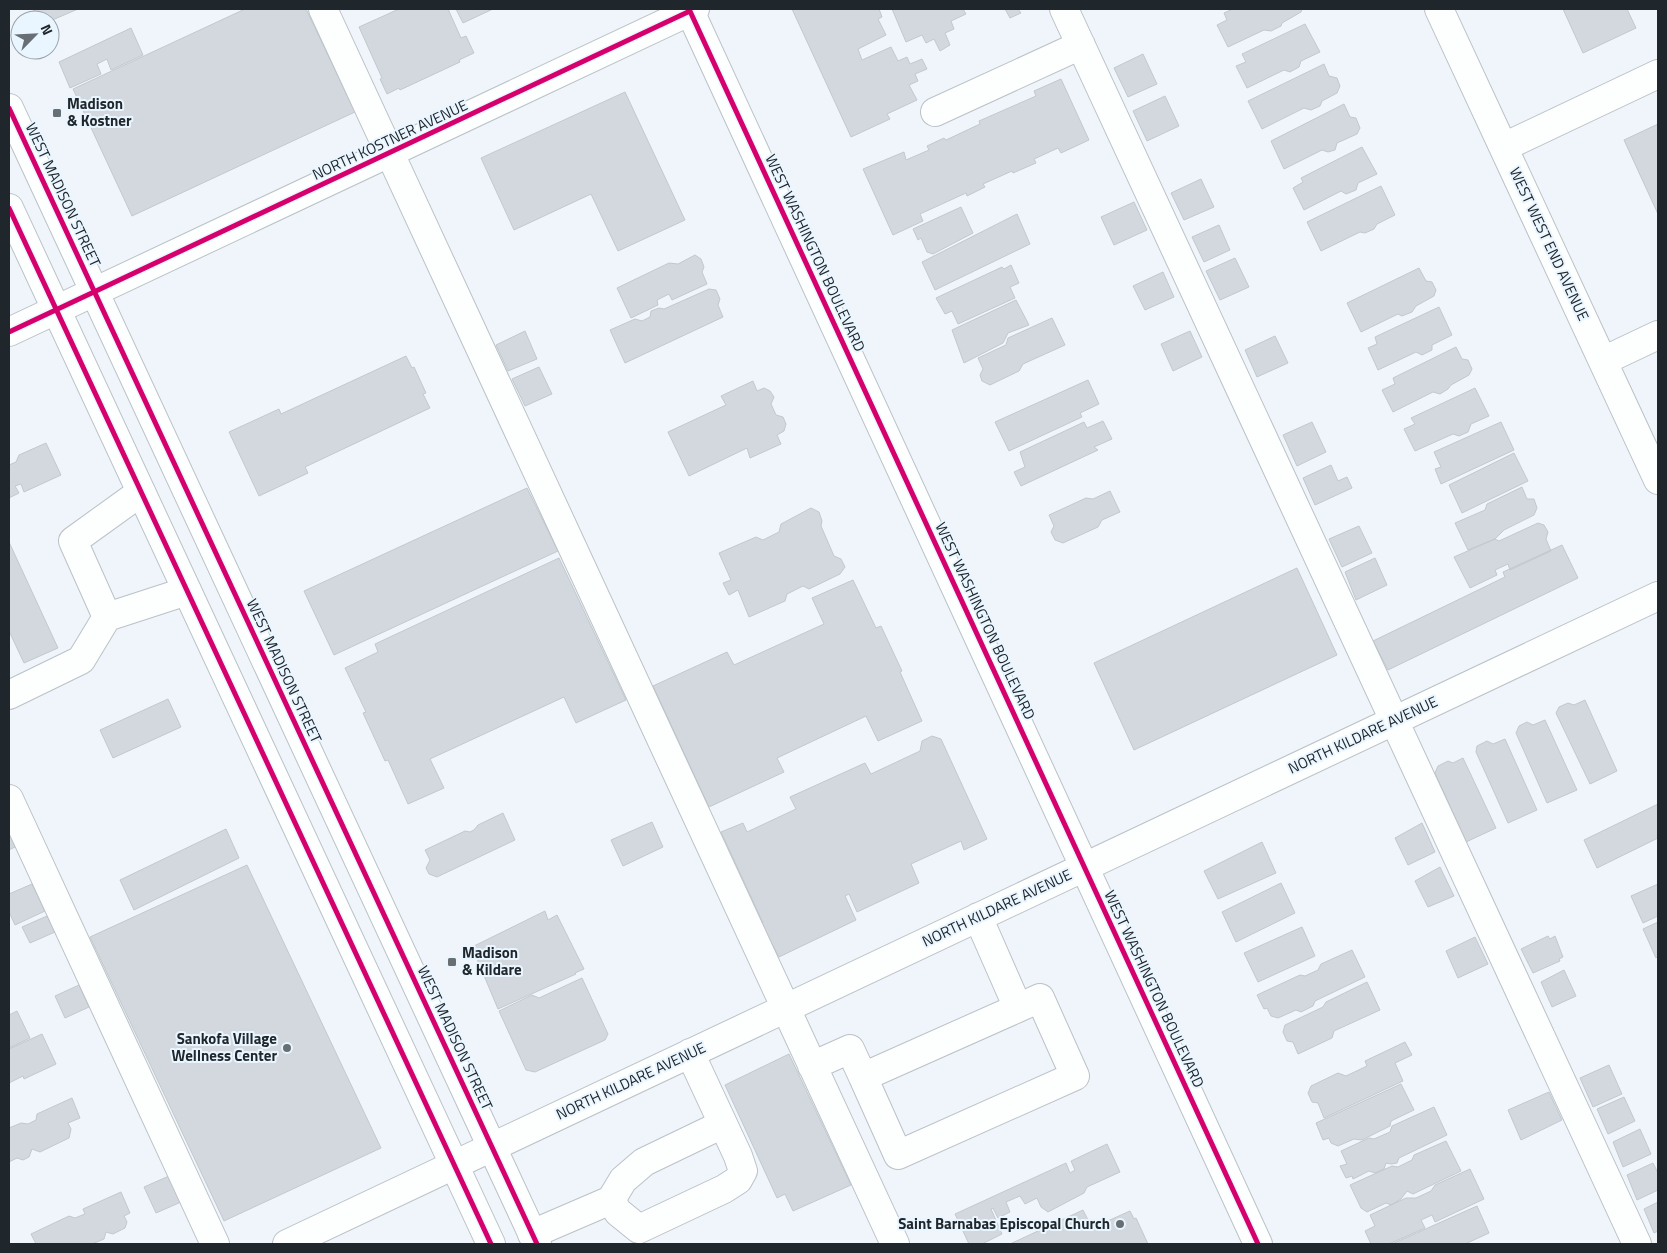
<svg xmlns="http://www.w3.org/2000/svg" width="1667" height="1253" viewBox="0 0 1667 1253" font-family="'Titillium Web',sans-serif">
<rect width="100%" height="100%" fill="#eff5fa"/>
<path fill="#d2d8dd" stroke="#c2c9ce" d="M 33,9 L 78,9 L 50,21 L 50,20 L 38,20 Z
M 245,9 L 306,9 L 355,112 L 132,216 L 73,89 Z
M 399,9 L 448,9 L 461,38 L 466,36 L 474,53 L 459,60 L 460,62 L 400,90 L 399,88 L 387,94 L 380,79 L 382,78 L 359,27 Z
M 456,9 L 493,9 L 463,23 Z
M 792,9 L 879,9 L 882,17 L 878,19 L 886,35 L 858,49 L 862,60 L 891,47 L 898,61 L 907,57 L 910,64 L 922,59 L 927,69 L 915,74 L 918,81 L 909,85 L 917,100 L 887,114 L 890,119 L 851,137 Z
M 892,9 L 963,9 L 966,14 L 951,21 L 954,29 L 945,33 L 950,45 L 940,51 L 934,39 L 926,43 L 922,35 L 906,42 Z
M 1005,9 L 1018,9 L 1021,13 L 1010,18 Z
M 1233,9 L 1302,9 L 1301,12 L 1282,23 L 1281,26 L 1271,31 L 1264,30 L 1228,47 L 1217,25 L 1227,20 L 1224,13 Z
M 1563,9 L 1627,9 L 1636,28 L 1583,53 Z
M 1305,24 L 1320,52 L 1301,61 L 1299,67 L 1290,72 L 1284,70 L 1247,88 L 1236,66 L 1246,62 L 1242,54 Z
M 131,28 L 143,55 L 111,70 L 107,59 L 97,64 L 101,74 L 70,88 L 59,62 Z
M 1143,54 L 1157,84 L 1128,97 L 1114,68 Z
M 1324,64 L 1329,76 L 1337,78 L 1340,86 L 1337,93 L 1322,101 L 1320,106 L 1311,110 L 1304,108 L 1262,129 L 1248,101 Z
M 1061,79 L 1089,140 L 1061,153 L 1058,148 L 1034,159 L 1036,163 L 1013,173 L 1012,171 L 983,184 L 985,187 L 967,196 L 966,193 L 920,214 L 923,221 L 893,235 L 863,169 L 904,152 L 906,160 L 929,150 L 927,146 L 944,138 L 946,140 L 980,124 L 979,121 L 1036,96 L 1034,91 Z
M 625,92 L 685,220 L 618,251 L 591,194 L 514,230 L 481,158 Z
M 1165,96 L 1179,126 L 1147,141 L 1133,111 Z
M 1344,104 L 1350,117 L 1356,118 L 1360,128 L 1357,134 L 1337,143 L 1335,150 L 1328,152 L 1322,150 L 1284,169 L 1271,141 Z
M 1658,124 L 1658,214 L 1624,140 Z
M 1362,147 L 1377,174 L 1358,183 L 1356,190 L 1346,194 L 1341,191 L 1304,210 L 1293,188 L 1303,182 L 1301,178 Z
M 1201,179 L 1214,207 L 1184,220 L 1171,193 Z
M 1381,186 L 1395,215 L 1377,224 L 1374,229 L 1365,233 L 1360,232 L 1321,251 L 1307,222 Z
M 1134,202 L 1147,230 L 1114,245 L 1101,217 Z
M 961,207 L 973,233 L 933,254 L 927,252 L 921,238 L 918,240 L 913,229 Z
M 1017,214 L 1030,244 L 935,290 L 922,262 Z
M 1219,225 L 1230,250 L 1204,262 L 1192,237 Z
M 695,255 L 701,259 L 704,267 L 702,272 L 707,284 L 672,300 L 669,294 L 657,300 L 658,305 L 631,318 L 617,288 L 669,263 L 678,264 Z
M 1235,258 L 1249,287 L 1220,300 L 1206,271 Z
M 1011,265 L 1019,283 L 1010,287 L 1015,298 L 958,324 L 952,311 L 945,314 L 936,298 L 1002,267 L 1004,269 Z
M 1419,268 L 1426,281 L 1432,282 L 1436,290 L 1434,296 L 1416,306 L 1412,312 L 1402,316 L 1398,314 L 1361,332 L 1347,303 Z
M 1163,272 L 1174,297 L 1145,310 L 1133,286 Z
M 709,289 L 716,290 L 720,299 L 718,305 L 723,317 L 625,363 L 610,330 L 635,319 L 642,321 L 650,317 L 651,311 L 659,308 L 664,309 Z
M 1016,300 L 1029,325 L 1008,333 L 1003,343 L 964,363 L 952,330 Z
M 1439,307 L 1452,335 L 1432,345 L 1432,350 L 1422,355 L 1416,352 L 1378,370 L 1368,348 L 1377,344 L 1375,337 Z
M 1052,318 L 1065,345 L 1023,364 L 1019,371 L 990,385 L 982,381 L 980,375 L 983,369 L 978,358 L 1006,345 L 1008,338 Z
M 525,331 L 537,359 L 508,371 L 496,345 Z
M 1190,331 L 1202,357 L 1173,371 L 1161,344 Z
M 1275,336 L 1288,363 L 1257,377 L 1245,350 Z
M 1456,347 L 1462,359 L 1468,360 L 1472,369 L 1469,375 L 1451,385 L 1448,389 L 1440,394 L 1433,392 L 1393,412 L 1382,390 L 1395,384 L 1393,378 Z
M 406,356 L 412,368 L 414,367 L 426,393 L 423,394 L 430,408 L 305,467 L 308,473 L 259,496 L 229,432 L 279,409 L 281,414 Z
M 539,367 L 552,394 L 525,406 L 512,379 Z
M 1088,380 L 1099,404 L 1080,413 L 1082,417 L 1009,451 L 995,422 Z
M 753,381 L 757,391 L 764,388 L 770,391 L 774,397 L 771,404 L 776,415 L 783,417 L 786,424 L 784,431 L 777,435 L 781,444 L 750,458 L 747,448 L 689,476 L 668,432 L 726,405 L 721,396 Z
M 1475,388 L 1489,416 L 1471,424 L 1468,432 L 1459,436 L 1453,434 L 1415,451 L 1404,429 L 1415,424 L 1411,418 Z
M 1103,421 L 1112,439 L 1094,447 L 1098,450 L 1021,486 L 1014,472 L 1025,467 L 1020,452 L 1084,422 L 1087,428 Z
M 1312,422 L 1326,452 L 1297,466 L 1283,435 Z
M 1501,422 L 1514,450 L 1441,484 L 1435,469 L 1441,467 L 1434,452 Z
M 46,443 L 61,475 L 24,492 L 21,484 L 15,486 L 19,493 L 9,498 L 9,465 L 16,462 L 19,455 Z
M 1514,453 L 1528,481 L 1462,513 L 1449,485 Z
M 1331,465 L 1338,481 L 1347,477 L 1352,488 L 1315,505 L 1303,478 Z
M 1522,487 L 1527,499 L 1534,499 L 1537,508 L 1534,515 L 1504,530 L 1495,539 L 1468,550 L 1455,523 L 1485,510 L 1487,504 Z
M 527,488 L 558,551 L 334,655 L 304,591 Z
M 1110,491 L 1120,512 L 1102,520 L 1098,527 L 1063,543 L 1055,540 L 1051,532 L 1054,526 L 1049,515 L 1086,498 L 1093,499 Z
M 811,508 L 819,512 L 822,521 L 821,526 L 834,556 L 841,559 L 845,567 L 840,574 L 809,589 L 803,586 L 787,594 L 785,601 L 749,617 L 738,590 L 729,595 L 723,583 L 731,580 L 719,553 L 756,537 L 763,540 L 779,532 L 781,524 Z
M 1538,523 L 1544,525 L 1548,532 L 1546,539 L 1551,551 L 1510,570 L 1508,564 L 1495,570 L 1497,575 L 1470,588 L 1454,557 L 1495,539 L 1499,541 Z
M 1359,526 L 1372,553 L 1342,567 L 1329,539 Z
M 9,542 L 58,648 L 24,663 L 9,631 Z
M 1562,545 L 1578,578 L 1388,670 L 1373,641 L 1505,577 L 1503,572 Z
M 559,558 L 626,700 L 576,723 L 564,697 L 430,759 L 444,788 L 408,804 L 388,760 L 385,761 L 363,713 L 366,712 L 345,668 L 378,652 L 375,644 Z
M 1375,558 L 1387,585 L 1356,600 L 1345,572 Z
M 1297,568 L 1337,655 L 1134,750 L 1094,663 Z
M 853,580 L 876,628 L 881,626 L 902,671 L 900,672 L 922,721 L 878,741 L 866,716 L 777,758 L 784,772 L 709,807 L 653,686 L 727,652 L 734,665 L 824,624 L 812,598 Z
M 168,699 L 181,727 L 113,758 L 100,730 Z
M 1585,700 L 1617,771 L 1590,784 L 1556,713 L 1559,707 L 1568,703 L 1574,705 Z
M 1545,720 L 1577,790 L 1547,803 L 1516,733 L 1519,726 L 1527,722 L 1533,725 Z
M 932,736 L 941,739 L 987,839 L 964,850 L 961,841 L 911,864 L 919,883 L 857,912 L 849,894 L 845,896 L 856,920 L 779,957 L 772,944 L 770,945 L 760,924 L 763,923 L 721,832 L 743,823 L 747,832 L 796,809 L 790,797 L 865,763 L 871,774 L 920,751 L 922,741 Z
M 1505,739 L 1537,810 L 1508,823 L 1476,752 L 1477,746 L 1487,741 L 1493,744 Z
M 1463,758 L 1496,828 L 1466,842 L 1435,773 L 1438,766 L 1448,761 L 1453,763 Z
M 1658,804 L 1658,838 L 1597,868 L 1584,840 Z
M 503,813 L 515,840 L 437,877 L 429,874 L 426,868 L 430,860 L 425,850 L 465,831 L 470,832 L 474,830 L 478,825 Z
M 652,822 L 663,847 L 623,866 L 611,840 Z
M 1422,823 L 1435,852 L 1408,865 L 1395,838 Z
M 226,829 L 239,858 L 134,910 L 120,880 Z
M 9,833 L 15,847 L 9,850 Z
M 1262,842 L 1276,873 L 1218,899 L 1204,871 Z
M 247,865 L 381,1148 L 224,1221 L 90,937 Z
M 1440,867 L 1454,896 L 1428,907 L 1415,881 Z
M 1281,883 L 1295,913 L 1236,942 L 1222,912 Z
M 32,884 L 45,911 L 15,925 L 9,912 L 9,894 Z
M 1658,884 L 1658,916 L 1643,923 L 1631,896 Z
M 545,911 L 548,920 L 557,915 L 584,969 L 575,973 L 576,974 L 498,1009 L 472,947 Z
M 47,916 L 55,932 L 30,943 L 22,927 Z
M 1658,922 L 1658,956 L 1656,958 L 1643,929 Z
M 1302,927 L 1315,956 L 1258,982 L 1244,953 Z
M 1548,936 L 1550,939 L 1555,936 L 1563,957 L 1559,959 L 1560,961 L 1533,973 L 1521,949 Z
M 1475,937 L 1488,964 L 1458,978 L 1446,951 Z
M 1352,950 L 1365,977 L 1315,1001 L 1313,1006 L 1301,1012 L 1296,1010 L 1278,1018 L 1271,1016 L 1267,1008 L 1264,1009 L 1257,995 L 1300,975 L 1305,976 L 1318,970 L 1321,964 Z
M 1564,970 L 1576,996 L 1552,1007 L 1541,982 Z
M 582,978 L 608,1034 L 605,1040 L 535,1072 L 526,1070 L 499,1011 L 532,995 L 539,998 Z
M 1367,982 L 1380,1010 L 1334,1031 L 1332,1038 L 1298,1054 L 1293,1042 L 1287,1041 L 1283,1032 L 1285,1025 L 1323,1007 L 1326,1002 Z
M 79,985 L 89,1007 L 65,1018 L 55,996 Z
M 17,1011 L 30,1038 L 9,1048 L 9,1015 Z
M 42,1034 L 56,1064 L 24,1079 L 23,1076 L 9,1083 L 9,1049 Z
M 1405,1042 L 1412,1055 L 1395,1063 L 1403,1081 L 1324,1118 L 1318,1103 L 1312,1102 L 1308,1093 L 1311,1086 L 1338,1073 L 1346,1076 L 1367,1066 L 1365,1061 Z
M 789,1054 L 851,1185 L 793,1211 L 785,1194 L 777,1198 L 725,1085 Z
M 1609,1065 L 1622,1094 L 1593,1107 L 1580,1078 Z
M 1401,1084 L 1414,1110 L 1391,1121 L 1390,1126 L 1362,1140 L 1354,1139 L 1338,1146 L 1331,1143 L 1329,1138 L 1323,1140 L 1316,1123 Z
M 1549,1092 L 1562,1120 L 1521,1140 L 1508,1110 Z
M 1624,1097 L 1635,1121 L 1608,1134 L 1597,1109 Z
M 72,1098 L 80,1118 L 68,1123 L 71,1129 L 69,1138 L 40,1152 L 32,1149 L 29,1157 L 23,1160 L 17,1158 L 9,1162 L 9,1128 L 21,1123 L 28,1124 L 36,1120 L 37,1114 Z
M 1434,1107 L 1447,1135 L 1399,1158 L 1397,1163 L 1391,1164 L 1386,1163 L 1384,1169 L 1375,1173 L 1369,1171 L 1353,1179 L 1352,1176 L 1346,1178 L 1340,1166 L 1347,1164 L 1341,1151 L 1369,1138 L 1374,1139 L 1390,1132 L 1392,1126 Z
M 1640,1129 L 1651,1154 L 1623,1167 L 1613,1142 Z
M 1446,1141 L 1461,1171 L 1413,1194 L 1407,1191 L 1401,1199 L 1391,1205 L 1386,1203 L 1367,1212 L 1361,1208 L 1350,1185 L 1392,1166 L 1398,1167 L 1412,1160 L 1414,1155 Z
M 1107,1144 L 1120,1172 L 1087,1187 L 1084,1193 L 1048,1212 L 1041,1207 L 1037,1198 L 1025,1204 L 1020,1196 L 1006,1202 L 1010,1212 L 998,1218 L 993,1208 L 991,1209 L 1002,1234 L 982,1244 L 969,1244 L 955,1214 L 1066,1163 L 1070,1173 L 1075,1170 L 1071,1161 Z
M 1653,1163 L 1658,1173 L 1658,1190 L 1637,1200 L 1627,1175 Z
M 1470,1169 L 1484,1199 L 1435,1222 L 1432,1215 L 1421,1220 L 1425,1228 L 1389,1244 L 1371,1244 L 1365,1231 L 1375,1226 L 1370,1215 L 1406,1198 L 1416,1198 L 1431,1191 L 1435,1185 Z
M 169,1176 L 181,1202 L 156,1213 L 144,1187 Z
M 121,1192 L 130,1213 L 124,1216 L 127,1222 L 125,1228 L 113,1234 L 106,1232 L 104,1239 L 92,1244 L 36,1244 L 31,1234 L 69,1216 L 75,1218 L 85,1214 L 83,1209 Z
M 1658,1202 L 1658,1231 L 1654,1233 L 1644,1209 Z
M 1477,1206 L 1489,1233 L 1465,1244 L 1392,1244 Z
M 1083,1210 L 1092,1228 L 1130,1211 L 1134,1219 L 1136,1218 L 1148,1244 L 1010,1244 Z"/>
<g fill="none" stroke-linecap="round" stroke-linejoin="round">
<g stroke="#bbc2c7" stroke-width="30">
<path id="minor" d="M 323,9 L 895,1244
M 689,9 L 1258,1244
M 1064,9 L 1637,1244
M 1439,9 L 1658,480
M 935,112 L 1081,45
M 1504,147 L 1658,74
M 9,332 L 695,9
M 1603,361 L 1658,335
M 141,492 L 73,541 L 107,617 L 187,591
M 9,695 L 81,660 L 107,617
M 9,799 L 215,1244
M 978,917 L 1018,1008 L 863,1077 L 898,1155 L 1075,1076 L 1040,998 L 1018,1008
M 812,1066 L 850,1049 L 863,1077
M 611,1200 L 623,1180 L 644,1162 L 723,1124
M 532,1234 L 611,1200 L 618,1212 L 639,1229 L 724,1189 L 738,1180 L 743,1171 L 738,1156 L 690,1053
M 287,1244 L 1658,596"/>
</g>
<g stroke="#bbc2c7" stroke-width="30">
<path id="major" d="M 9,108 L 537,1244
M 9,208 L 491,1244"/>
</g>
<use href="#minor" stroke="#fdfefe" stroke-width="28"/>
<use href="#major" stroke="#fdfefe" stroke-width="28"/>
<g stroke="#eaf6ff" stroke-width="8">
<path id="cycleway" d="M 689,9 L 1258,1244
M 9,108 L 537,1244
M 9,208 L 491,1244
M 9,332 L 690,11"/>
</g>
<use href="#cycleway" stroke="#d6006c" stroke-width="5"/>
</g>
<g fill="#686f74" stroke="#eaf6ff" stroke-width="2">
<rect x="52" y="108" width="10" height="10" rx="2.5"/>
<rect x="447" y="957" width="10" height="10" rx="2.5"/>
<circle cx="287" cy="1048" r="5"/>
<circle cx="1120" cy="1224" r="5"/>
</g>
<g text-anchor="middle" stroke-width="4" stroke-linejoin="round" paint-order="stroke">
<g font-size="15" font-weight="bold" fill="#20272c" stroke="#eaf6ff" text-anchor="start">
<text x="67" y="109">Madison<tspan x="67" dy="17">&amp; Kostner</tspan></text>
<text x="462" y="958">Madison<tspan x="462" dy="17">&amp; Kildare</tspan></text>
<text x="277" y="1044" text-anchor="end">Sankofa Village<tspan x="277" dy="17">Wellness Center</tspan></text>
<text x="1110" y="1229" text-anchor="end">Saint Barnabas Episcopal Church</text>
</g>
<g font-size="15" fill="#20272c" stroke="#eaf6ff">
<text transform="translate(390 140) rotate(-25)" y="5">NORTH KOSTNER AVENUE</text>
<text transform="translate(63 195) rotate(65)" y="5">WEST MADISON STREET</text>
<text transform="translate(1549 244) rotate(65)" y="5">WEST WEST END AVENUE</text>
<text transform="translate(815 253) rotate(65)" y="5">WEST WASHINGTON BOULEVARD</text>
<text transform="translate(985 621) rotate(65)" y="5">WEST WASHINGTON BOULEVARD</text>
<text transform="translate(284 671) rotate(65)" y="5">WEST MADISON STREET</text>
<text transform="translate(1363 735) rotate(-25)" y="5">NORTH KILDARE AVENUE</text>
<text transform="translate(997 908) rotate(-25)" y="5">NORTH KILDARE AVENUE</text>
<text transform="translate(1154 989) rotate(65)" y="5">WEST WASHINGTON BOULEVARD</text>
<text transform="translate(455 1038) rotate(65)" y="5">WEST MADISON STREET</text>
<text transform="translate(631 1081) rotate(-25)" y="5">NORTH KILDARE AVENUE</text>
</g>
</g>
<rect width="1667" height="1253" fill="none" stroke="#20272c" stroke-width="20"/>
<g transform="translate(35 35) rotate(66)"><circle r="24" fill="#eaf6ff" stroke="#99a3ab"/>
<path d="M0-4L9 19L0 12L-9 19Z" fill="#686f74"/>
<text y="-8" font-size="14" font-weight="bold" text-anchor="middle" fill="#20272c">N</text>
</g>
</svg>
